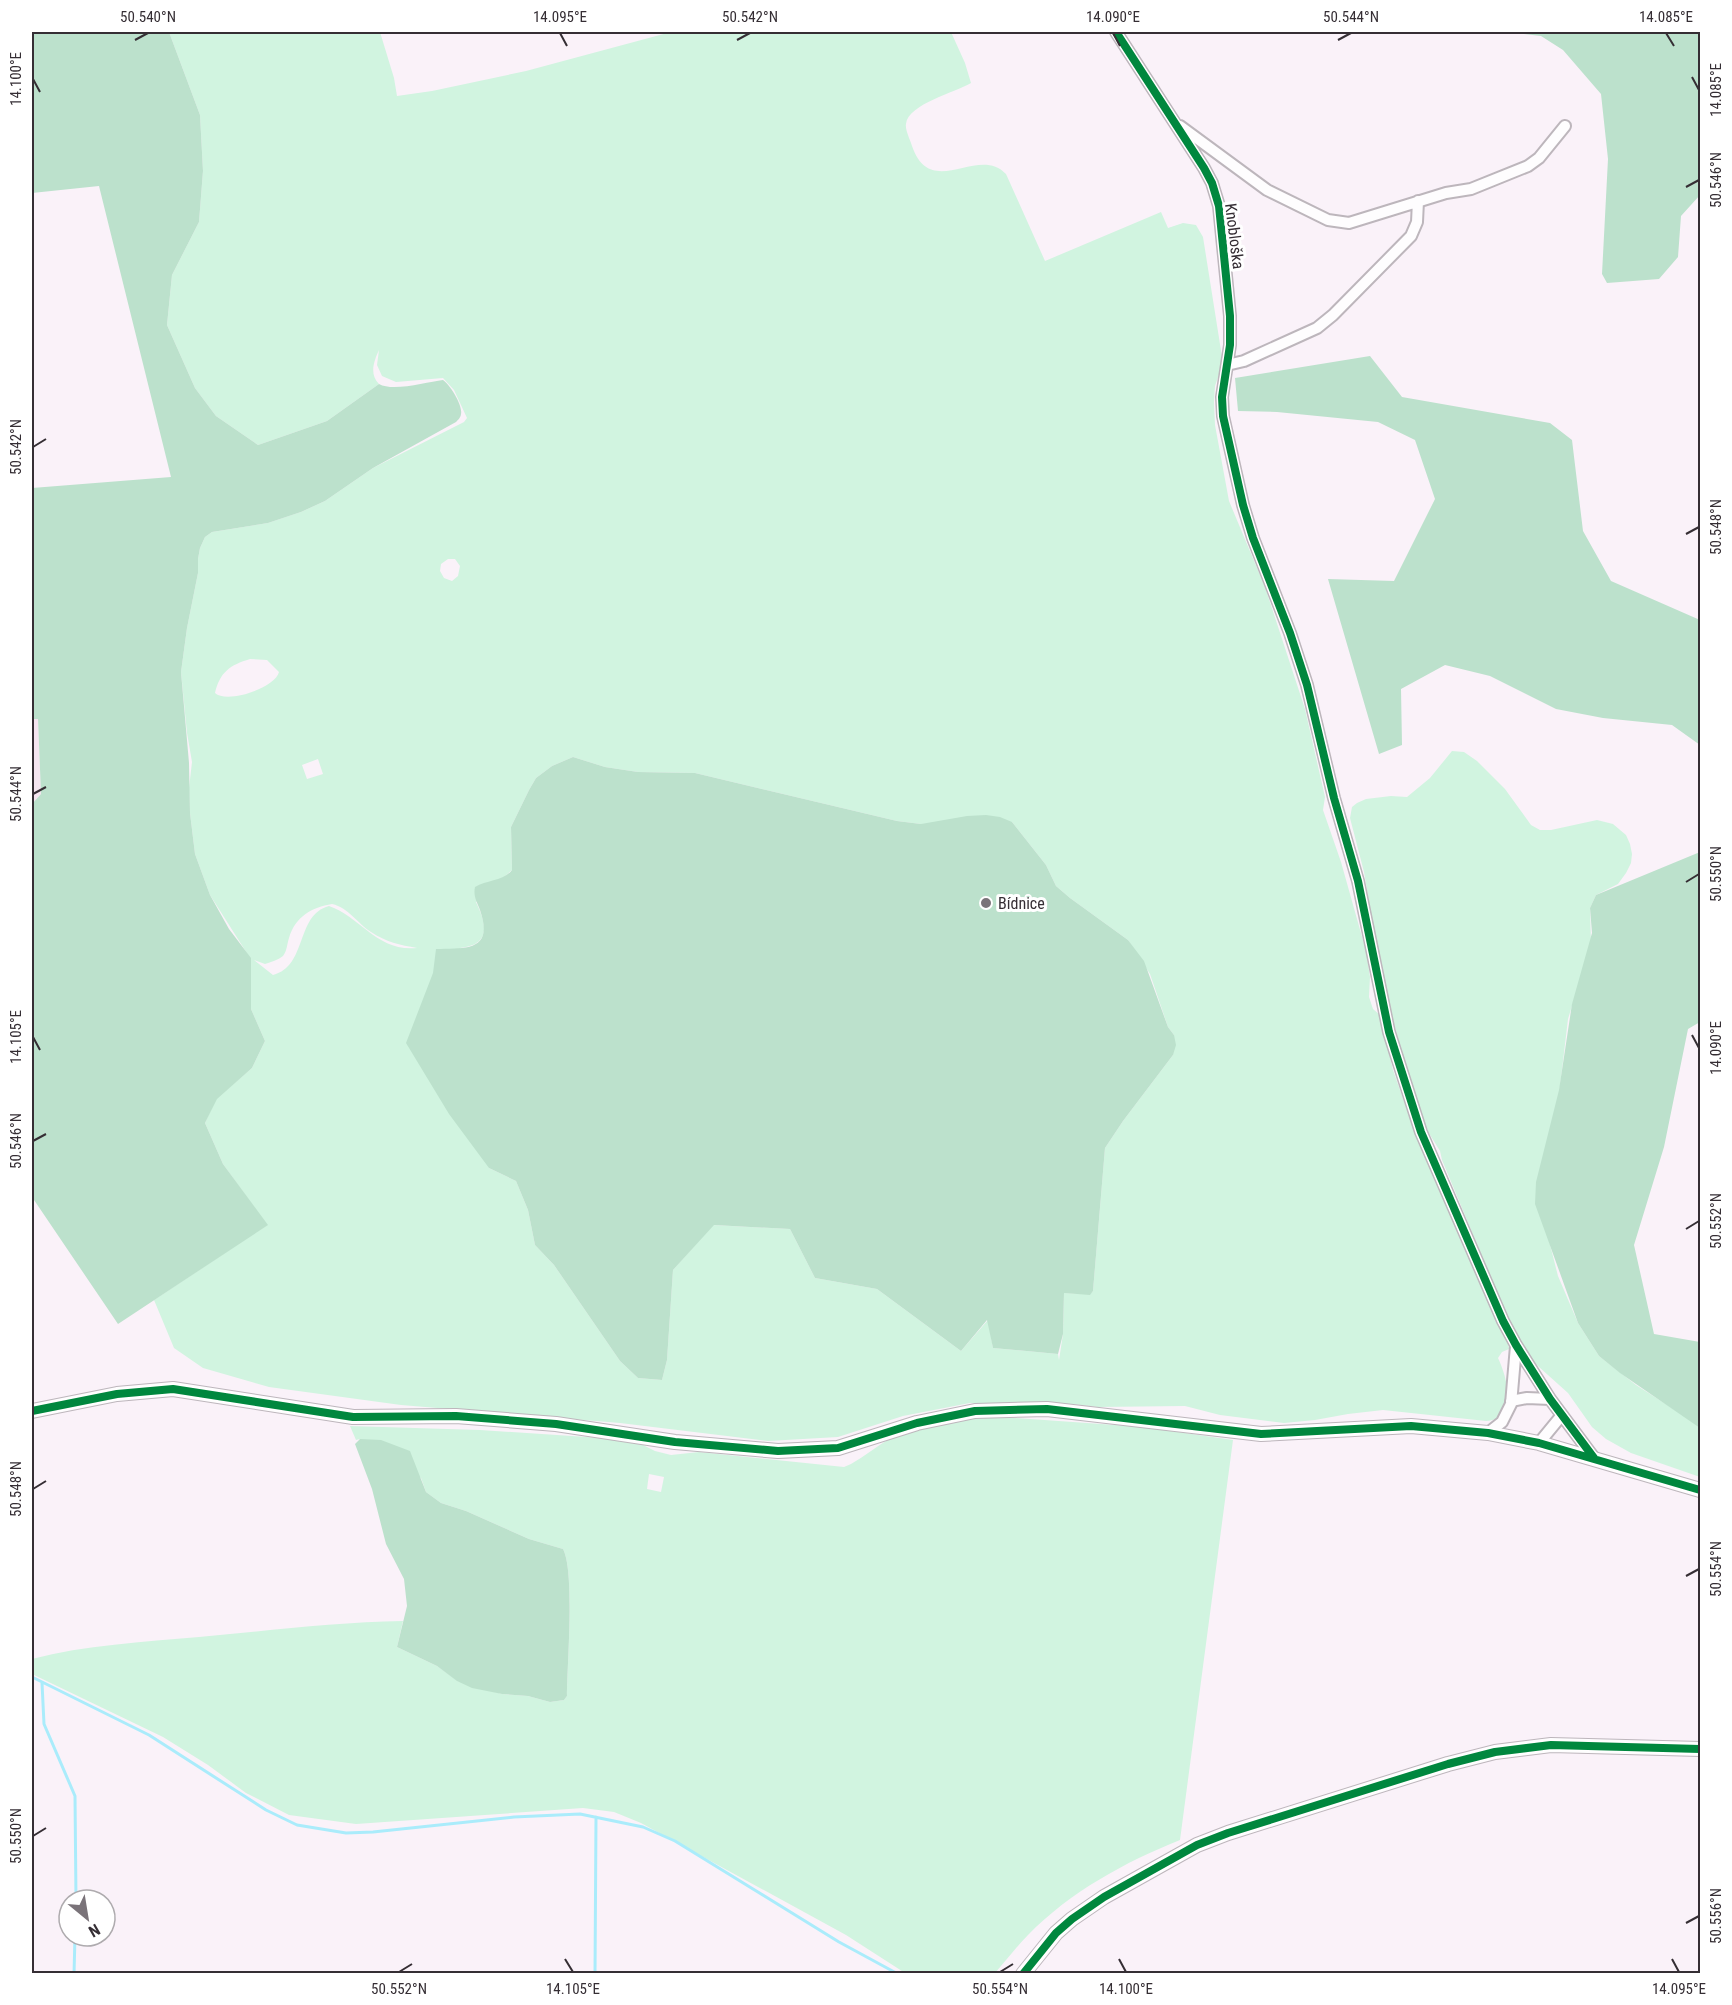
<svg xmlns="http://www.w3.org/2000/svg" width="1732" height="2005" viewBox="0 0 1732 2005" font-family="'Roboto Condensed',sans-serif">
<rect width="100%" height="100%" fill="#faf2f9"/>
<path fill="#f5e5f0" d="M 32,719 L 38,719 L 41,794 L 32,804 Z"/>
<path fill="#d1f4e0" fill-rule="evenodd" d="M 169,32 L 380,32 L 394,78 L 397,96 L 432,91 L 526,71 L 671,32 L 951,32 L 965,63 L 971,83 C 956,92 908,104 906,124 C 905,130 910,139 912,146 C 931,201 978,144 1006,174 L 1045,261 L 1161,212 L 1168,228 L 1183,223 L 1196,225 L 1203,237 L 1223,363 L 1215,386 L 1214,402 L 1215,425 L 1229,501 L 1265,587 L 1305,709 L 1325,797 L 1323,810 L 1341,862 L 1366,951 L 1370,977 L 1369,997 L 1373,1009 L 1380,1015 L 1393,1070 L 1414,1130 L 1433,1175 L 1462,1232 L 1508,1341 L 1509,1349 L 1502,1352 L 1498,1358 C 1507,1377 1519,1419 1486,1421 L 1383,1410 L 1348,1414 L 1315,1420 L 1284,1423 L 1220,1415 L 1185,1406 L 1098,1407 L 1072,1404 L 1041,1406 L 970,1403 L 903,1416 L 838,1437 L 768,1441 L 620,1423 L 401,1405 L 269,1387 L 203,1368 L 174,1348 L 154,1300 L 267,1225 L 223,1164 L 205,1123 L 216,1099 L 252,1068 L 265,1041 L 251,1009 L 250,958 L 210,895 L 195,854 L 190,813 L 189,788 L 192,762 L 187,733 L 181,672 L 187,628 L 198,573 L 198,559 L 200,548 L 205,537 L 212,532 L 268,523 L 301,512 L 325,501 L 373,468 L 464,422 L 467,418 L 454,390 L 443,378 L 396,382 L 382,376 L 377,365 L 379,350 C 374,361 369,374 379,384 L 327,421 L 258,445 L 216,416 L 195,388 L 167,325 L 172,275 L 199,222 L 203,171 L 200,115 ZM 448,559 L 455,559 L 460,566 L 458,576 L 452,581 L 444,578 L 440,571 L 441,564 ZM 250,659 L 267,660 L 279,672 C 275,688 227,704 215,693 C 220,672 230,665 250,659 ZM 573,757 L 605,767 L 638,772 L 695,773 L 897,821 L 921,824 L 1012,822 L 1046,865 L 1056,886 L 1070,898 L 1128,940 L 1150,974 L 1168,1027 L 1174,1035 L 1173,1055 L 1123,1121 L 1105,1148 L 1093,1291 L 1090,1294 L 1064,1293 L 1063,1334 L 1059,1360 L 1058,1354 L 993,1348 L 988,1320 L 961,1351 L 877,1289 L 815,1278 L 790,1229 L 713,1225 L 673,1270 L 667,1360 L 662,1380 L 638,1378 L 620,1361 L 554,1265 L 535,1245 L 528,1210 L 516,1181 L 489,1168 L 460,948 C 491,945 487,925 476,902 L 512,870 L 511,827 L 529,790 L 536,778 L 552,766 ZM 318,759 L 323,774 L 307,779 L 302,765 ZM 332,904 C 349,908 357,923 371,932 C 386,942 400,945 417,948 C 377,952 361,917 329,906 C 295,915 308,966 273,975 L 254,960 L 265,964 C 271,962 278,960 283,956 C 287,951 287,944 289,938 C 295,917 312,907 332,904 Z
M 1452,751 L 1464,752 L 1477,761 L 1505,789 L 1531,825 L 1540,830 L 1551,830 L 1597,820 L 1613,824 L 1626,835 L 1630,844 L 1632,854 L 1631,863 L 1626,873 L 1618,884 L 1596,895 L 1590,908 L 1591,943 L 1568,1019 L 1544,1221 L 1558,1276 L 1578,1323 L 1599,1356 L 1636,1385 L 1700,1426 L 1700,1477 L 1631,1453 L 1606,1439 L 1592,1427 L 1568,1393 L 1529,1358 L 1511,1326 L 1442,1160 L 1440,1151 L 1427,1130 L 1409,1080 L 1381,974 L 1364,872 L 1350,818 L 1352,807 L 1357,803 L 1366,799 L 1391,796 L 1407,797 L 1430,778 Z
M 1001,1417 L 1144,1427 L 1233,1440 L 1180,1840 C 1125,1862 1070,1892 1028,1935 C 1016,1947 1006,1961 995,1973 L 905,1973 L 846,1935 L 641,1823 L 614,1812 L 583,1808 L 356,1824 L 289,1815 L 246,1793 L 208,1765 L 163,1737 L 32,1674 L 32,1659 C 85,1645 143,1642 199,1637 C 267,1631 335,1622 403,1621 L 397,1647 L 437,1666 L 458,1681 L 502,1694 L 528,1696 L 550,1702 L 564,1700 L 567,1696 C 567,1666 575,1571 563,1549 L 529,1539 L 466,1511 L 441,1503 L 426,1492 L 421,1478 L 360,1439 L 356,1440 L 350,1426 L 480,1430 L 602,1438 L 643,1445 L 655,1451 L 671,1455 L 699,1452 L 844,1467 L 851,1464 C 865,1456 877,1446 891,1438 C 920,1423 969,1419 1001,1417 ZM 649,1474 L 664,1477 L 661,1492 L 647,1489 Z"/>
<path fill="#bce1cc" d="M 32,32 L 169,32 L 200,115 L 203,171 L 199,222 L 172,275 L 167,325 L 195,388 L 216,416 L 258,445 L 327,421 L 379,384 C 393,392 427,382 443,380 C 450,385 463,405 461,414 C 461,417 458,420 456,422 L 373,468 L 325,501 L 301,512 L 268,523 L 212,532 L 205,537 L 200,548 L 198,559 L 198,573 L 187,628 L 181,672 L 189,763 L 190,813 L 195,854 L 210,895 L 229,929 L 251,958 L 251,1009 L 265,1041 L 252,1068 L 217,1099 L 205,1123 L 223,1164 L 268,1225 L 118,1324 L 32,1197 L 32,804 L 41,794 L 38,719 L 32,719 L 32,488 L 171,477 L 99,186 L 32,193 Z
M 1508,32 L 1700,32 L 1700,195 L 1681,216 L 1678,257 L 1659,279 L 1607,283 L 1602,274 L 1608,159 L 1601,94 L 1563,50 L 1541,36 Z
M 1370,356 L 1402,397 L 1550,423 L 1572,440 L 1583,531 L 1611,581 L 1700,620 L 1700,745 L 1672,725 L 1603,718 L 1556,709 L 1490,676 L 1445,665 L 1401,689 L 1402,745 L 1379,754 L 1328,579 L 1394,581 L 1435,499 L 1415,440 L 1378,422 L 1277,412 L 1238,411 L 1235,378 Z
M 573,757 L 605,767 L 638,772 L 695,773 L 897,821 L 921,824 L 967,816 L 986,815 L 1000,817 L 1012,822 L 1046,865 L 1056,886 L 1070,898 L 1128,940 L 1144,961 L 1168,1027 L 1174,1035 L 1176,1045 L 1173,1055 L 1123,1121 L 1105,1148 L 1093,1291 L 1090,1295 L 1064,1293 L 1063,1334 L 1058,1354 L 993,1348 L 987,1320 L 961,1351 L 877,1289 L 815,1278 L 790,1229 L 714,1225 L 673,1270 L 667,1360 L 662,1380 L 638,1378 L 620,1361 L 554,1265 L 535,1245 L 528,1210 L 516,1181 L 489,1168 L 449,1114 L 406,1043 L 433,973 L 436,949 C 467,948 494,951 480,910 C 477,902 473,896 475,887 C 487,880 504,881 512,870 L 511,827 L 529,790 L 536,778 L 552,766 Z
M 1700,852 L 1700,1022 L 1688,1029 L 1664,1147 L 1634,1245 L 1654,1334 L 1700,1342 L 1700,1428 L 1620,1373 L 1599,1356 L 1578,1323 L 1535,1204 L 1536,1182 L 1559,1090 L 1572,1004 L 1592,933 L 1590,908 L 1596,895 Z
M 360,1439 L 381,1440 L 410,1451 L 426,1492 L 441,1503 L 466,1511 L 529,1539 L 563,1549 C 575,1571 567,1666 567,1696 L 564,1700 L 550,1702 L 528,1696 L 502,1694 L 472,1688 L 457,1681 L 437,1666 L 397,1647 L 407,1606 L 404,1579 L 386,1544 L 372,1489 L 355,1444 Z"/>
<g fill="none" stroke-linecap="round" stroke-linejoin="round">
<path stroke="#aaecfb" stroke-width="3" d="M 32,1677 L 149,1735 L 266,1810 L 297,1825 L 346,1833 L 373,1832 L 514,1817 L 580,1814 L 643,1827 L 675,1841 L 839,1942 L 898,1974
M 42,1683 L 44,1724 L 75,1796 L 76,1900
M 74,1974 L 75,1936
M 595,1974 L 596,1817"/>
<g stroke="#bdb6bc" stroke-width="14">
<path id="street" d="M 1116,32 L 1204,168 L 1212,183 L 1219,206 L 1230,316 L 1230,345 L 1222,397 L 1223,416 L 1243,505 L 1253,538 L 1290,633 L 1307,685 L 1334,798 L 1358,881 L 1389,1032 L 1421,1132 L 1503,1321 L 1516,1345 L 1550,1399 L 1594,1458
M 1180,126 L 1267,190 L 1328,220 L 1349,223 L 1446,193 L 1471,189 L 1528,166 L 1539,158 L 1565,126
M 1227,365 L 1244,361 L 1317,328 L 1333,315 L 1411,236 L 1417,222 L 1418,201
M 1511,1401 L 1527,1398 L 1550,1399
M 1488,1433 L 1502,1422 L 1511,1404 L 1516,1346
M 1539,1443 L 1562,1415"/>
</g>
<g stroke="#bdb6bc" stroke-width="16">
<path id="secondary" d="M 32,1411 L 117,1394 L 173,1389 L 353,1417 L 456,1416 L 556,1424 L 675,1442 L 778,1451 L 838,1448 L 917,1423 L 975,1411 L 1047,1409 L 1261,1434 L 1411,1426 L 1488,1433 L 1539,1443 L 1700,1490
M 1023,1974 L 1056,1933 L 1072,1919 L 1104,1897 L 1197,1845 L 1228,1833 L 1448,1764 L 1495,1752 L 1551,1745 L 1700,1749"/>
</g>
<use href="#street" stroke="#fefdfe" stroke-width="10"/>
<use href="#secondary" stroke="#fefdfe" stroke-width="14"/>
<g stroke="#fff" stroke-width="11">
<path id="cycleway" d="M 1116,32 L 1204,168 L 1212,183 L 1219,206 L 1230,316 L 1230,345 L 1222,397 L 1223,416 L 1243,505 L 1253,538 L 1290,633 L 1307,685 L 1334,798 L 1358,881 L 1389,1032 L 1421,1132 L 1503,1321 L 1516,1345 L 1550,1399 L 1594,1458
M 32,1411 L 117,1394 L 173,1389 L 353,1417 L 456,1416 L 556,1424 L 675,1442 L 778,1451 L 838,1448 L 917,1423 L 975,1411 L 1047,1409 L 1261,1434 L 1411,1426 L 1488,1433 L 1539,1443 L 1700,1490
M 1023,1974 L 1056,1933 L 1072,1919 L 1104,1897 L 1197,1845 L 1228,1833 L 1448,1764 L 1495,1752 L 1551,1745 L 1700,1749"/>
</g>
<use href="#cycleway" stroke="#00873e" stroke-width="8"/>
</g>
<path fill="none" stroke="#352e34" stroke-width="2" d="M 560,33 L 567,46M 1113,33 L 1120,46M 1666,33 L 1674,46M 135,40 L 148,33M 737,40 L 750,33M 1338,40 L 1351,33M 1692,77 L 1699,90M 33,79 L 40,92M 1686,187 L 1699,180M 33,447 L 46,439M 1686,534 L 1699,527M 33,794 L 46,787M 1686,882 L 1699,874M 1692,1035 L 1699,1048M 33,1037 L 40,1050M 33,1141 L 46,1134M 1686,1229 L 1699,1221M 33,1489 L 46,1481M 1686,1576 L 1699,1569M 33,1836 L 46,1828M 1686,1923 L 1699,1916M 565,1959 L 573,1972M 1119,1959 L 1126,1972M 1672,1959 L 1679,1972M 399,1972 L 412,1964M 1000,1972 L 1013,1964"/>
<circle fill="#7a7379" stroke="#fff" stroke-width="2" cx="986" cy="903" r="6"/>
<g text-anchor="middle" stroke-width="6" stroke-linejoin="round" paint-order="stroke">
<g font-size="16" fill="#352e34" stroke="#fff">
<text transform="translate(1235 236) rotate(83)" y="6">Knobloška</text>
</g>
<g font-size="16" fill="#352e34" stroke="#fff" text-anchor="start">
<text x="998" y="909">Bídnice</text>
</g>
</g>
<rect width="1732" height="2005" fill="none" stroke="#ffffff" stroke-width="66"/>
<g transform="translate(87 1918) rotate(150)"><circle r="28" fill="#ffffff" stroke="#aeabae" stroke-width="1.5"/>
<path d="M0-4.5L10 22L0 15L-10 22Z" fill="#7a7379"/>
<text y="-9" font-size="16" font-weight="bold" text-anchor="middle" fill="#352e34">N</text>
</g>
<rect x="33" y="33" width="1666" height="1939" fill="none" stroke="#352e34" stroke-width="2"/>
<g font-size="15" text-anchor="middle" fill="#352e34">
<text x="148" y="22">50.540°N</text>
<text x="560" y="22">14.095°E</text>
<text x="750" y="22">50.542°N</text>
<text x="1113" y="22">14.090°E</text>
<text x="1351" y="22">50.544°N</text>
<text x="1666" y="22">14.085°E</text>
<text transform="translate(16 79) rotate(-90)" y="5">14.100°E</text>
<text transform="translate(1716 90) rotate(-90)" y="5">14.085°E</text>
<text transform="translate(1716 180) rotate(-90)" y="5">50.546°N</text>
<text transform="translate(16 447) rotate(-90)" y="5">50.542°N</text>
<text transform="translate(1716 527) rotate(-90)" y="5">50.548°N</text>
<text transform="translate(16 794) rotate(-90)" y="5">50.544°N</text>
<text transform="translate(1716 874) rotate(-90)" y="5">50.550°N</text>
<text transform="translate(16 1037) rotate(-90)" y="5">14.105°E</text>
<text transform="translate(1716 1048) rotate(-90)" y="5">14.090°E</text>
<text transform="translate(16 1141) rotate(-90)" y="5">50.546°N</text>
<text transform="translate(1716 1221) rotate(-90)" y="5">50.552°N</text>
<text transform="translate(16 1489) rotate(-90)" y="5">50.548°N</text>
<text transform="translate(1716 1569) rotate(-90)" y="5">50.554°N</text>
<text transform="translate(16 1836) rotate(-90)" y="5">50.550°N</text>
<text transform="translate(1716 1916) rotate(-90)" y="5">50.556°N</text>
<text x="399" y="1994">50.552°N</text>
<text x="573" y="1994">14.105°E</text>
<text x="1000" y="1994">50.554°N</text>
<text x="1126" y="1994">14.100°E</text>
<text x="1679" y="1994">14.095°E</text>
</g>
</svg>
